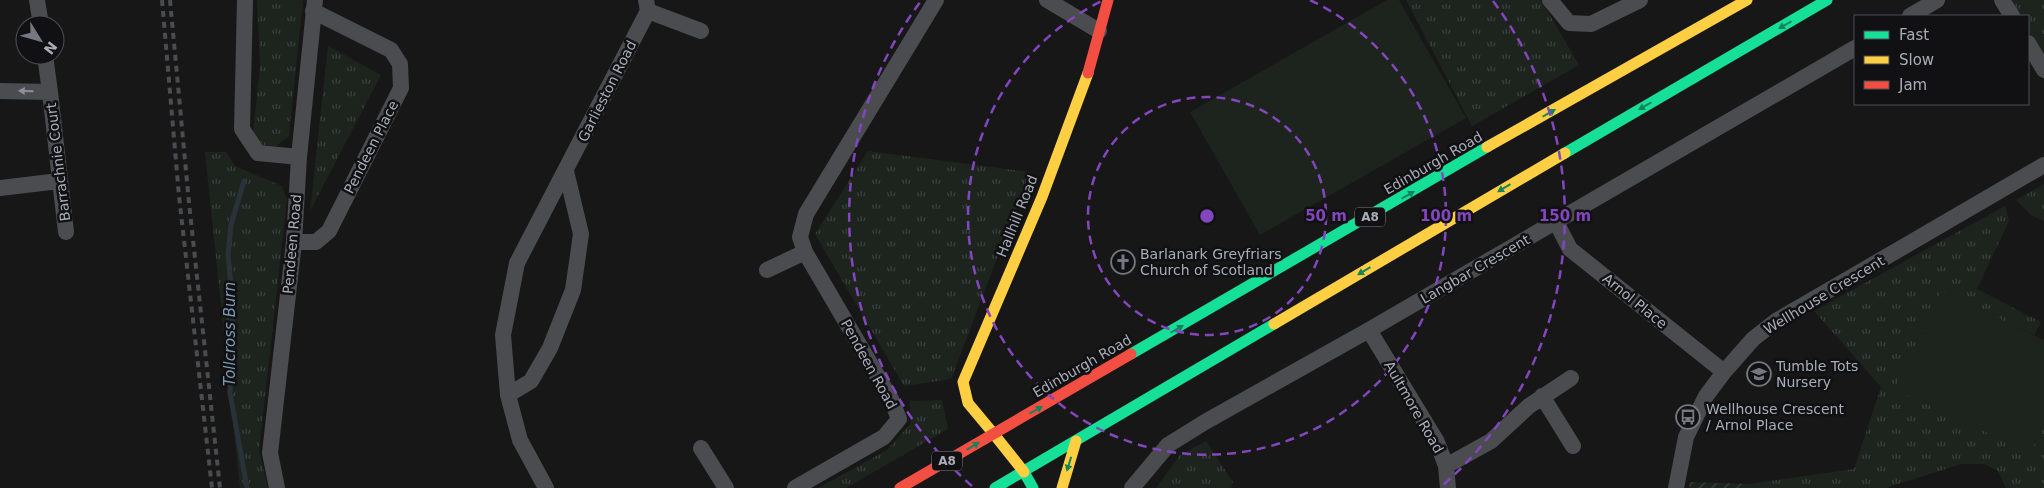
<svg xmlns="http://www.w3.org/2000/svg" width="2044" height="488" viewBox="0 0 2044 488" font-family="'DejaVu Sans',sans-serif">
<defs>
<pattern id="grass-tufts" width="24" height="20" patternUnits="userSpaceOnUse" patternTransform="scale(1.25)"><rect width="24" height="20" fill="#1d241e"/><path d="M3 7l-1-3M5 7V3M7 7l1-3M15 17l-1-3M17 17v-4M19 17l1-3" fill="none" stroke="#3b413d"/></pattern>
<pattern id="garden-furrows" width="10" height="10" patternUnits="userSpaceOnUse" patternTransform="scale(1.25)"><rect width="10" height="10" fill="#1d241e"/><path d="M-1 1l2-2M0 10L10 0M9 11l2-2" fill="none" stroke="#3b413d"/></pattern>
</defs>
<rect width="100%" height="100%" fill="#171717"/>
<path fill="url(#grass-tufts)" d="M 257,0 L 303,0 L 289,136 L 276,146 L 263,145 L 253,133 L 260,66 Z
M 1406,0 L 1541,0 L 1579,65 L 1472,126 Z
M 2012,0 L 2044,0 L 2044,58 L 2028,31 L 2028,16 L 2019,16 Z
M 328,46 L 381,75 L 310,211 Z
M 868,151 L 1030,172 L 951,379 L 904,386 L 815,234 Z
M 205,152 L 226,152 L 235,166 L 282,186 L 287,200 L 259,451 L 268,488 L 240,488 Z
M 2044,184 L 2044,221 L 2031,215 L 2016,200 Z
M 2005,206 L 2009,221 L 1977,289 L 2041,322 L 2034,335 L 1941,292 L 2030,453 L 2044,425 L 2044,488 L 2006,488 L 1998,471 L 1984,464 L 1961,464 L 1886,488 L 1749,488 L 1749,484 L 1854,469 L 1881,387 L 1814,311 Z
M 942,400 L 948,429 L 846,488 L 818,488 L 887,450 L 911,423 L 910,401 Z
M 1206,441 L 1233,482 L 1231,488 L 1156,488 L 1180,455 Z"/>
<path fill="url(#garden-furrows)" d="M 1690,482 L 1749,484 L 1749,488 L 1689,488 Z"/>
<path fill="#1d241e" d="M 1387,0 L 1399,0 L 1466,118 L 1260,235 L 1190,112 Z
M 1941,291 L 2044,340 L 2044,425 L 2030,453 L 1895,389 Z"/>
<g fill="none" stroke-linecap="round" stroke-linejoin="round">
<path stroke="#2a3239" stroke-width="5" d="M 244,181 L 231,225 L 228,255 L 233,305 L 230,393 L 247,488"/>
<path stroke="#4b4c50" stroke-width="16" d="M 37,0 L 41,25
M 245,0 L 242,129 L 258,153 L 299,157
M 1047,0 L 1099,31
M 1550,0 L 1569,23 L 1591,24 L 1640,0
M 2002,0 L 2012,16
M 648,11 L 701,31
M 1910,16 L 1937,0
M 2028,43 L 2044,70
M 0,91 L 50,92 L 45,55
M 50,92 L 66,232
M 0,188 L 59,181
M 1556,222 L 1570,249 L 1724,372
M 294,242 L 316,242 L 329,231 L 401,88 L 400,64 L 391,50 L 313,11
M 767,270 L 805,252
M 1369,330 L 1437,442 L 1446,466 L 1448,488
M 508,395 L 531,381 L 550,348 L 573,290 L 581,234 L 566,171
M 1542,396 L 1573,446
M 701,448 L 726,488
M 1446,466 L 1491,441 L 1529,406 L 1571,378
M 277,488 L 270,453 L 294,242 L 299,157 L 315,0
M 546,488 L 520,440 L 508,395 L 503,335 L 517,263 L 648,11 L 646,0
M 795,488 L 884,437 L 899,419 L 891,399 L 805,252 L 800,237 L 806,214 L 936,0
M 1132,488 L 1168,445 L 1205,422 L 1369,330 L 1855,48
M 1676,488 L 1686,437 L 1706,396 L 1724,372 L 1753,339 L 1776,321 L 2044,165"/>
<path stroke="#16e098" stroke-width="11" d="M 1565,153 L 1827,0
M 1131,354 L 1487,147
M 1024,472 L 1033,488
M 995,488 L 1274,324"/>
<path stroke="#ffcf43" stroke-width="11" d="M 1487,147 L 1747,0
M 1274,324 L 1565,153
M 993,433 L 968,403 L 963,382 L 1042,197 L 1088,73
M 993,433 L 1024,472
M 1062,488 L 1076,441"/>
<path stroke="#f24e42" stroke-width="11" d="M 1088,73 L 1108,0
M 900,488 L 1131,354"/>
<path stroke="#4b4c4f" stroke-width="4" stroke-dasharray="6 5" stroke-linecap="butt" d="M 162,0 L 179,196 L 212,488
M 170,0 L 189,203 L 220,488"/>
</g>
<defs><path id="oneway-solid" d="M-6-.8H1V-3.2L6.5 0L1 3.2V.8H-6Z" transform="scale(1.25)"/></defs>
<g fill="#14835c">
<use href="#oneway-solid" transform="translate(1785 25) rotate(150)"/>
<use href="#oneway-solid" transform="translate(1645 106) rotate(150)"/>
<use href="#oneway-solid" transform="translate(1549 113) rotate(-30)"/>
<use href="#oneway-solid" transform="translate(1504 188) rotate(149)"/>
<use href="#oneway-solid" transform="translate(1408 195) rotate(-30)"/>
<use href="#oneway-solid" transform="translate(1364 271) rotate(149)"/>
<use href="#oneway-solid" transform="translate(1177 329) rotate(-30)"/>
<use href="#oneway-solid" transform="translate(1036 410) rotate(-30)"/>
<use href="#oneway-solid" transform="translate(973 446) rotate(-31)"/>
<use href="#oneway-solid" transform="translate(1069 464) rotate(107)"/>
</g>
<use fill="#8c9099" href="#oneway-solid" transform="translate(26 91) rotate(-179)"/>
<g fill="none" stroke="#8446be" stroke-width="2.5" stroke-dasharray="9 6">
<circle cx="1207" cy="216" r="119"/>
<path d="M1310 0A239 239 0 1 1 1104 0"/>
<path d="M972 486A358 358 0 0 1 921 1M1493 1A358 358 0 0 1 1442 486"/>
</g>
<defs>
<g id="church-ring" transform="scale(1.25)"><circle r="9.5" fill="#111113" stroke="#757880" stroke-width="1.5"/><path d="M-1.2-6h2.4v3.5h3.3v2.4h-3.3V6h-2.4V-.1h-3.3v-2.4h3.3Z" fill="#757880"/></g>
<g id="school-ring" transform="scale(1.25)"><circle r="9.5" fill="#111113" stroke="#757880" stroke-width="1.5"/><path d="M0-5L7-2L0 1L-7-2ZM-4 1L0 2.5L4 1V4Q0 6-4 4Z" fill="#757880"/></g>
<g id="bus-ring" transform="scale(1.25)"><circle r="9.5" fill="#111113" stroke="#757880" stroke-width="1.5"/><path d="M-5-6H5V4H4V6H2V4H-2V6H-4V4H-5ZM-3.5-4V0h7V-4ZM-3.5 1.2v1.5H-2V1.2ZM2 1.2v1.5H3.5V1.2Z" fill="#757880"/></g>
</defs>
<g fill-rule="evenodd">
<use href="#church-ring" x="1123" y="262"/>
<use href="#school-ring" x="1759" y="374"/>
<use href="#bus-ring" x="1688" y="417"/>
</g>
<g text-anchor="middle" stroke-width="5" stroke-linejoin="round" paint-order="stroke">
<g fill="#111113" stroke="#7b7e86" stroke-width="1">
<rect x="1355" y="207.5" width="30" height="19" rx="4"/>
<rect x="932" y="451.5" width="30" height="19" rx="4"/>
</g>
<g font-size="12" font-weight="bold" fill="#a8adb8">
<text x="1370" y="221">A8</text>
<text x="947" y="465">A8</text>
</g>
<g font-size="14" fill="#a8adb8" stroke="#111113">
<text transform="translate(607 91) rotate(-63)" y="5">Garlieston Road</text>
<text transform="translate(371 147) rotate(-63)" y="5">Pendeen Place</text>
<text transform="translate(58 162) rotate(-97)" y="5">Barrachnie Court</text>
<text transform="translate(1433 163) rotate(-30)" y="5">Edinburgh Road</text>
<text transform="translate(1017 216) rotate(-68)" y="5">Hallhill Road</text>
<text transform="translate(292 244) rotate(-85)" y="5">Pendeen Road</text>
<text transform="translate(1475 269) rotate(-30)" y="5">Langbar Crescent</text>
<text transform="translate(1824 295) rotate(-31)" y="5">Wellhouse Crescent</text>
<text transform="translate(1635 301) rotate(39)" y="5">Arnol Place</text>
<text transform="translate(869 364) rotate(61)" y="5">Pendeen Road</text>
<text transform="translate(1082 366) rotate(-30)" y="5">Edinburgh Road</text>
<text transform="translate(1414 407) rotate(60)" y="5">Aultmore Road</text>
</g>
<g font-size="14" fill="#a8adb8" stroke="#111113" text-anchor="start">
<text x="1140" y="259">Barlanark Greyfriars<tspan x="1140" dy="16">Church of Scotland</tspan></text>
<text x="1776" y="371">Tumble Tots<tspan x="1776" dy="16">Nursery</tspan></text>
<text x="1706" y="414">Wellhouse Crescent<tspan x="1706" dy="16">/ Arnol Place</tspan></text>
</g>
<g font-size="15" font-style="italic" fill="#7f9bb3" stroke="#111113">
<text transform="translate(230 334) rotate(-90)" y="5">Tollcross Burn</text>
</g>
</g>
<circle cx="1207" cy="216" r="8" fill="#8446be" stroke="#111113" stroke-width="2.5"/>
<g font-size="15" text-anchor="middle" font-weight="bold" fill="#8446be" stroke="#111113" stroke-width="5" stroke-linejoin="round" paint-order="stroke">
<text x="1326" y="221">50 m</text>
<text x="1446" y="221">100 m</text>
<text x="1565" y="221">150 m</text>
</g>
<rect x="1854" y="15" width="175" height="90" fill="#111113" stroke="#4d4f55"/>
<rect x="1864" y="31" width="25" height="8" fill="#16e098" stroke="#4d4f55"/>
<text x="1899" y="40" font-size="15" fill="#a8adb8">Fast</text>
<rect x="1864" y="56" width="25" height="8" fill="#ffcf43" stroke="#4d4f55"/>
<text x="1899" y="65" font-size="15" fill="#a8adb8">Slow</text>
<rect x="1864" y="81" width="25" height="8" fill="#f24e42" stroke="#4d4f55"/>
<text x="1899" y="90" font-size="15" fill="#a8adb8">Jam</text>
<g transform="translate(40 40) rotate(127)"><circle r="24" fill="#111113" stroke="#4d4f55"/>
<path d="M0-4L9 19L0 12L-9 19Z" fill="#757880"/>
<text y="-8" font-size="14" font-weight="bold" text-anchor="middle" fill="#a8adb8">N</text>
</g>
</svg>
